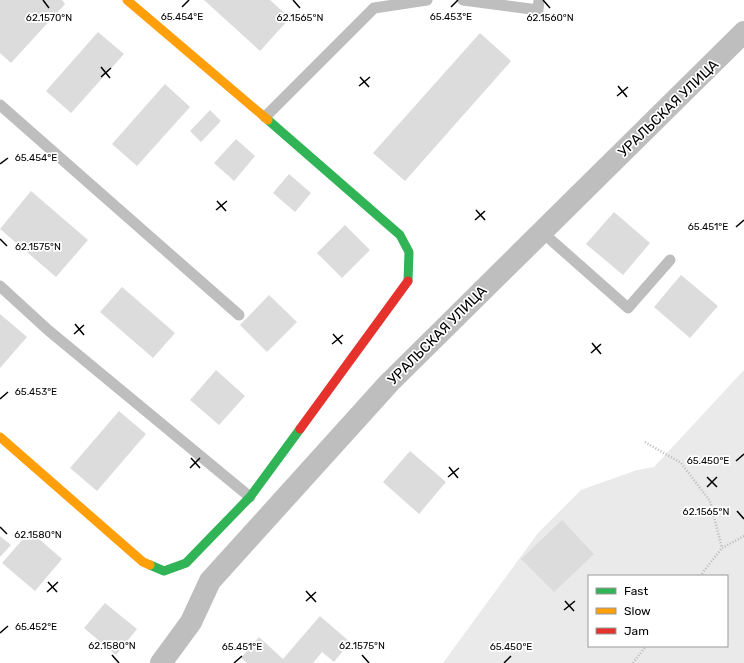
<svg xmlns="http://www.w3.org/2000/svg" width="744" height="663" viewBox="0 0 744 663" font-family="Rubik,sans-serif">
<rect width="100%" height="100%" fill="#fff"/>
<path fill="#eaeaea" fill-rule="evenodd" d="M 744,370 L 744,663 L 443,663 L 538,533 L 581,490 L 637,470 L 654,467 ZM 589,576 L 727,576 L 727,646 L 589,646 Z"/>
<path fill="#dcdcdc" d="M 0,0 L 62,0 L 65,4 L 11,63 L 0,53 Z
M 204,0 L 270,0 L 290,18 L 260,51 Z
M 98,32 L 124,54 L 71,113 L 46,91 Z
M 480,33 L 511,61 L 405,181 L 373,153 Z
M 165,84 L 190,107 L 137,166 L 112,144 Z
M 210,110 L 221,121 L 201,142 L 190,131 Z
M 236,139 L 255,156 L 234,181 L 214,163 Z
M 289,174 L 311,193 L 295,212 L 273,193 Z
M 31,191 L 88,240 L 56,277 L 0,229 Z
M 614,212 L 650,243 L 623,275 L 586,244 Z
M 345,225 L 370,250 L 342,278 L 317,253 Z
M 681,275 L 718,306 L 690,338 L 654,307 Z
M 122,287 L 175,333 L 153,358 L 100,312 Z
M 269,295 L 297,322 L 267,352 L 240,325 Z
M 0,314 L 27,337 L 0,368 Z
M 216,370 L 245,396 L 219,425 L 190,400 Z
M 119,411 L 146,434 L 97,491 L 70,468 Z
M 410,451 L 446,482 L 419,514 L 383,482 Z
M 562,520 L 594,554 L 554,592 L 521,559 Z
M 30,531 L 62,559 L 35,591 L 2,563 Z
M 0,536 L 11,545 L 0,557 Z
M 105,603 L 137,629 L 116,655 L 84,628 Z
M 320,616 L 350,642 L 334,662 L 322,652 L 313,663 L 247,663 L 241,658 L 259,637 L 283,659 Z"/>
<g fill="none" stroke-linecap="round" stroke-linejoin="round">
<path stroke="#b8b8b8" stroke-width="2.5" stroke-dasharray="1 2" stroke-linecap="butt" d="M 645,442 L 681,463 L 710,501 L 722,548 L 744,536
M 700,576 L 722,548
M 633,663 L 646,646"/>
<path stroke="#bebebe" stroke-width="11" d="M 463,0 L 538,10 L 539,0
M 0,105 L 239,315
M 265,117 L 374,8 L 427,0
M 542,232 L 628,308 L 670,260
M 0,286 L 48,330 L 250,497"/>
<path stroke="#bebebe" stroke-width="22" d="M 161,663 L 191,622 L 210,581 L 389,383 L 744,32"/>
<path stroke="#30b455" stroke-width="9" d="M 268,120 L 400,235 L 409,252 L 408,281
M 150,565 L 164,571 L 186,563 L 250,497 L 300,429"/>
<path stroke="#ff9f0a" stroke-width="9" d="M 127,0 L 268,120
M 0,437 L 143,562 L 150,565"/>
<path stroke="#e5322d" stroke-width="9" d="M 300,429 L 408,281"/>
</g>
<path fill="none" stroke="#000" stroke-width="1.5" d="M 43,0 L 49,8M 293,0 L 300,8M 543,0 L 550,8M 182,7 L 189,0M 451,7 L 458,0M 101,67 L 110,78M 101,77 L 111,68M 360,77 L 369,87M 359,86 L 370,77M 618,86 L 627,97M 617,96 L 628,87M 0,164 L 8,158M 217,201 L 226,211M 216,210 L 227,201M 476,210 L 485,220M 475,220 L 485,211M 736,227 L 744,220M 0,239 L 7,246M 75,324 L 84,335M 74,334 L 84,325M 333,334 L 342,344M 592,343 L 601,354M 332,344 L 343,335M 591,353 L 601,344M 0,399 L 8,392M 191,458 L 200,468M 736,461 L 744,454M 449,467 L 458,478M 190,468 L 200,458M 448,477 L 459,468M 707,477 L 717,487M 707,487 L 717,477M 737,511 L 744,519M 0,527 L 7,534M 48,582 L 57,592M 306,591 L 316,602M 47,592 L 58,582M 306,601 L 316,592M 565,601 L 574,611M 564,610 L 575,601M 0,633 L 8,626M 112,655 L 119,663M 362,655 L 369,663M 234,663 L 242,656M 504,663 L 511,656"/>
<g text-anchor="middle" stroke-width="3.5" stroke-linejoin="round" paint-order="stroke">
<g font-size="14" fill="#000" stroke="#fff">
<text transform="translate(668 108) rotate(-44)" y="5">УРАЛЬСКАЯ УЛИЦА</text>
<text transform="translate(437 335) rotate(-45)" y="5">УРАЛЬСКАЯ УЛИЦА</text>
</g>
</g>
<g font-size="10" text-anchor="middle" fill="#000" stroke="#fff" stroke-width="3.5" stroke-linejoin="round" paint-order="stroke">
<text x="182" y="20">65.454°E</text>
<text x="451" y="20">65.453°E</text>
<text x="49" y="21">62.1570°N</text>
<text x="300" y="21">62.1565°N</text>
<text x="550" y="21">62.1560°N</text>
<text x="36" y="161">65.454°E</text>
<text x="708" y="230">65.451°E</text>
<text x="38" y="250">62.1575°N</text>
<text x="36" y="395">65.453°E</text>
<text x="708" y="464">65.450°E</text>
<text x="706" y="515">62.1565°N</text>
<text x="38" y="538">62.1580°N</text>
<text x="36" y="630">65.452°E</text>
<text x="112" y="649">62.1580°N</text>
<text x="362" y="649">62.1575°N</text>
<text x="242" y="650">65.451°E</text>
<text x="511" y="650">65.450°E</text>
</g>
<rect x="588" y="575" width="140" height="72" fill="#ffffff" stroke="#999999"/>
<rect x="596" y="588" width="20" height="6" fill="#30b455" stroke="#999999"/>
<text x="624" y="595" font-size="12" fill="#000000">Fast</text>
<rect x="596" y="608" width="20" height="6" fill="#ff9f0a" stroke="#999999"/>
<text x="624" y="615" font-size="12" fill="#000000">Slow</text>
<rect x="596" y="628" width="20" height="6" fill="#e5322d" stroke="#999999"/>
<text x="624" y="635" font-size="12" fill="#000000">Jam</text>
</svg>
